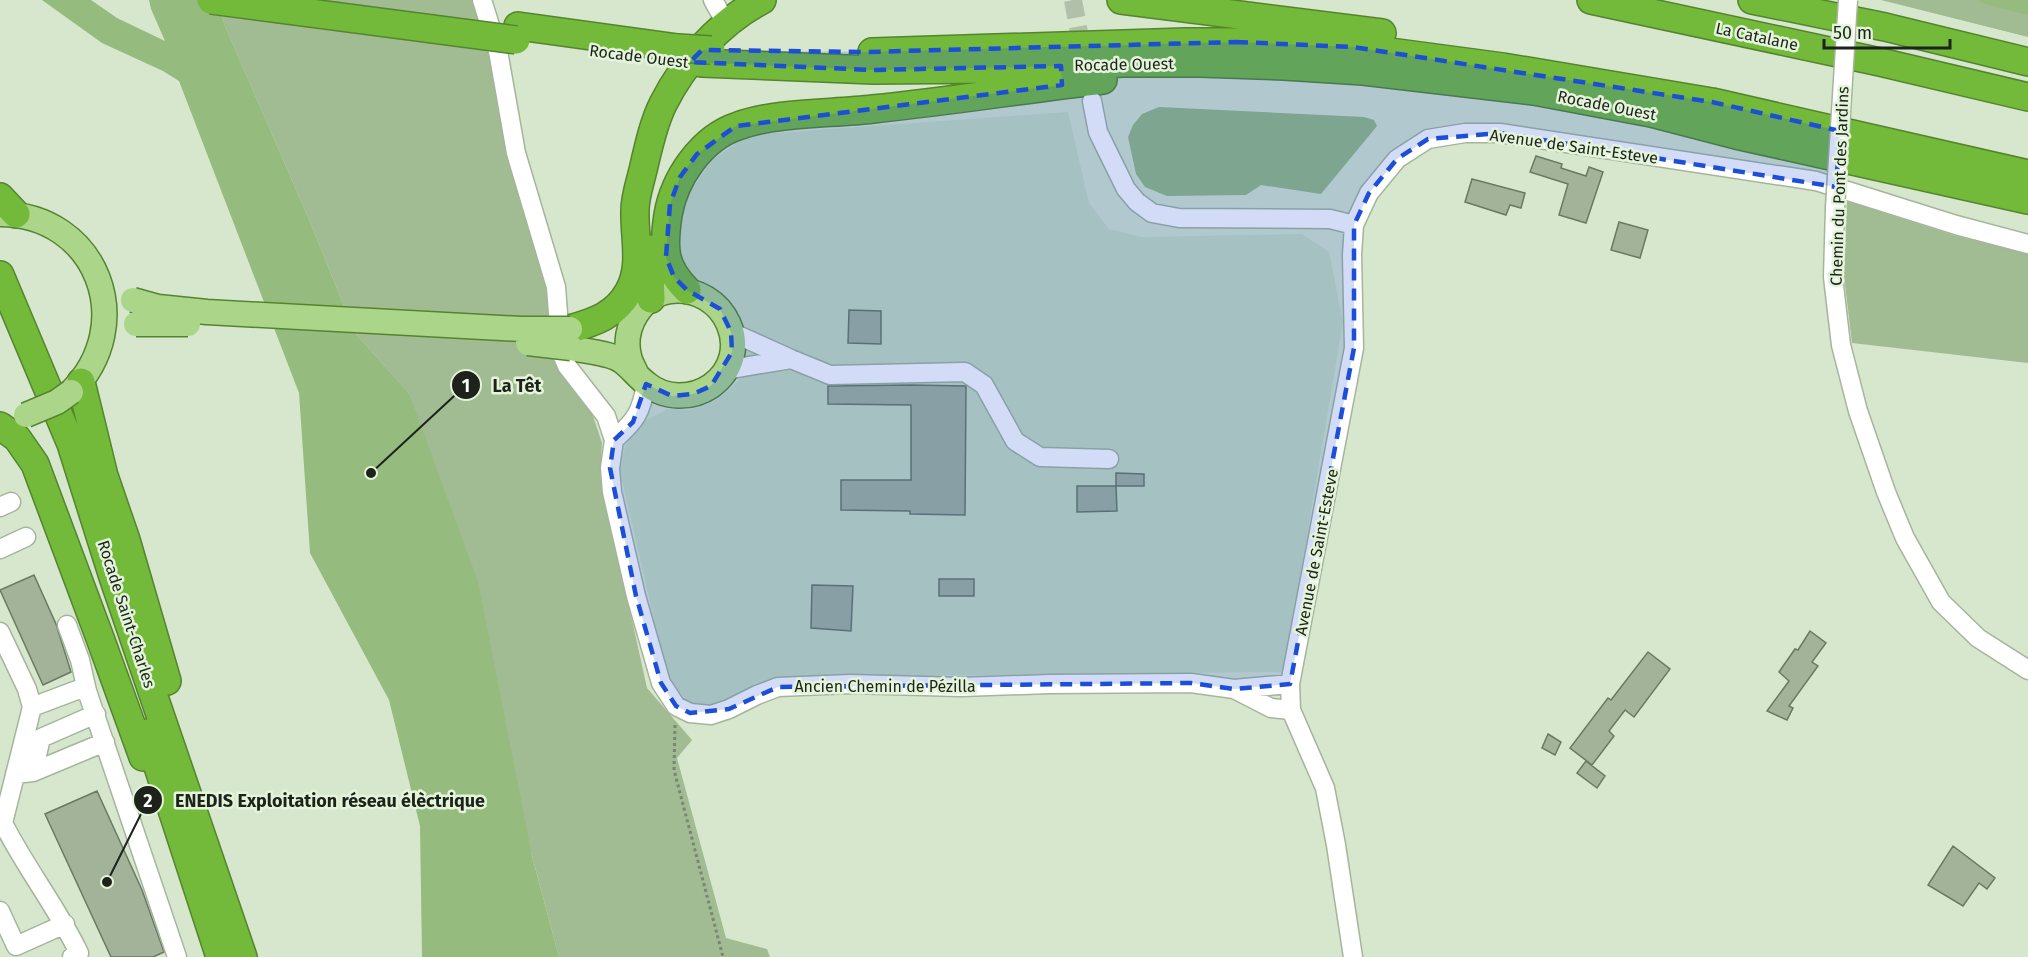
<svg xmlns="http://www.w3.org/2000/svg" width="2028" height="957" viewBox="0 0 2028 957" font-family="'Fira Sans',sans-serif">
<rect width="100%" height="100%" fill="#d6e7cd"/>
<path fill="#c9debd" d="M 1068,112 L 1089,203 L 1109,229 L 1141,237 L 1302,234 L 1329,252 L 1343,322 L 1284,672 L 797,677 L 756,686 L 712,707 L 689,702 L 675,687 L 665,666 L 620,472 L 625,446 L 644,421 L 668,409 L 689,410 L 713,402 L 729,390 L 741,378 L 745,328 L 722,293 L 696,281 L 678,267 L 673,241 L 684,201 L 712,160 L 749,135 Z"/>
<path fill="#a1bb92" d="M 217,0 L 473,0 L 491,56 L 547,288 L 552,357 L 592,413 L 602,443 L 600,475 L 647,688 L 692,740 L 677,758 L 726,938 L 767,949 L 770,957 L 559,957 L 409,393 L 355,333 L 308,217 L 225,26 Z
M 1881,0 L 2028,0 L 2028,37 Z
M 1847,201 L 1953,235 L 2028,254 L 2028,363 L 1852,343 L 1844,276 Z"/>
<path fill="#95bb7e" d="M 42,0 L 91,0 L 117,18 L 165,41 L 151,9 L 149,0 L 217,0 L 225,26 L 308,217 L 355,333 L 409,393 L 478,582 L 532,856 L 559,957 L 422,957 L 420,826 L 389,700 L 310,553 L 299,393 L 179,81 L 163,71 L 102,43 Z
M 1978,0 L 2028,0 L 2028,15 L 1985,4 Z
M 1159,107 L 1364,117 L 1374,120 L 1377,126 L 1321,194 L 1261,185 L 1246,195 L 1167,196 L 1145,187 L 1136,174 L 1128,137 L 1133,125 L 1142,114 Z"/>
<path fill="#a3b39a" stroke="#6a7962" stroke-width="1.5" d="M 1536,156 L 1562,164 L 1561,168 L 1586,176 L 1589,167 L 1603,172 L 1586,223 L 1559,215 L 1568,184 L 1530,172 Z
M 1472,179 L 1525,193 L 1521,208 L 1510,205 L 1506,215 L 1465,202 Z
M 1619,222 L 1648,230 L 1640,258 L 1611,250 Z
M 849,310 L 881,311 L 881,344 L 848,343 Z
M 911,385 L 966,386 L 965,515 L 910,514 L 910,511 L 841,510 L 841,480 L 911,480 L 911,405 L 828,404 L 828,386 Z
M 1116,473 L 1144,474 L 1144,486 L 1116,486 Z
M 1077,486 L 1116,486 L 1117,511 L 1077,512 Z
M 34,575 L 56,624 L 71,672 L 43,685 L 0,590 Z
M 939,579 L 974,579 L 974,596 L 939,596 Z
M 812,585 L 853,586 L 851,631 L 811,628 Z
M 1810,631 L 1826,643 L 1812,662 L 1818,666 L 1789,706 L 1793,708 L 1787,720 L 1767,711 L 1789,681 L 1779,672 L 1795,649 L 1798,650 Z
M 1648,652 L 1670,669 L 1634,717 L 1625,710 L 1609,731 L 1614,736 L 1592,765 L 1570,748 L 1608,698 L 1611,700 Z
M 1548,734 L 1561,742 L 1555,755 L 1542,748 Z
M 1586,761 L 1605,776 L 1597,788 L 1577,773 Z
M 97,791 L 142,890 L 164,952 L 153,957 L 111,957 L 45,814 Z
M 1953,846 L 1995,878 L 1987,889 L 1979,883 L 1963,906 L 1928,885 Z"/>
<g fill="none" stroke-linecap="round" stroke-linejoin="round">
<path stroke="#b1c0a9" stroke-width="18" stroke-dasharray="18 9" stroke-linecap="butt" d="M 1073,0 L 1083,54"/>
<g stroke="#a5b59b" stroke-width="21">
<path id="minor" d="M 482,0 L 498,51 L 516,153 L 556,287 L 561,352 L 567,366 L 606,416 L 614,440 L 610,468 L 612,492 L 636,596 L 661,683 L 676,706 L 690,713 L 711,715 L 729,709 L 757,695 L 778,687 L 850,684 L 961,687 L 1050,684 L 1191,683 L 1234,689 L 1290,684
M 713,0 L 726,23
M 1092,101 L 1098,132 L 1126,189 L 1137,202 L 1152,213 L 1179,218 L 1330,219 L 1354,225
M 1835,208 L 1833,277 L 1841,345 L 1858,411 L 1886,492 L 1905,538 L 1941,602 L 1978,638 L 2028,670
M 791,359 L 830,375 L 965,372 L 984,385 L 1015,441 L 1040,457 L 1109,459
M 725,370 L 791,359 L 731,332
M 614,440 C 636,420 641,413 646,384
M 0,507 L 11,502
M 0,549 L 26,537
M 67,625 L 80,660 L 87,691
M 0,632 L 27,689 L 32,707 L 3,823
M 1234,689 L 1271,708 L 1291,710
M 32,707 L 77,690 L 87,691 L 177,957
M 33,772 L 41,738 L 96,714
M 15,774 L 33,772 L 105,742
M 0,817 C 23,865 56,905 79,953 L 72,957
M 0,911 L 16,946 L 65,924
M 1353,957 L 1336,845 L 1325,788 L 1291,710 L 1290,684 L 1354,348 L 1352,255 L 1354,225 L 1369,193 L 1397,159 L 1428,139 L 1465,133 L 1500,133 L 1816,181 L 1956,225 L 2028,244"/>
</g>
<g stroke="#55842f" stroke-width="27">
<path id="major" d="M 0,214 C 97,214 139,324 71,392
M 571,348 C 584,351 609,353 620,360 C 630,366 637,377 647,384 C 665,399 692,399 711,386 C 757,353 725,284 670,291 C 641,295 622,328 629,356 C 630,362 634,368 636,373"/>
</g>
<g stroke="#55842f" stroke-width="30">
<path id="highway" d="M 1121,0 L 1382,33
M 1591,0 L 1880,62 L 2028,97
M 1752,0 L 1885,27 L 2028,62
M 518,26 L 678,48
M 872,52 L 1185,42 L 1236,42 L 1353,47 L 1503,67 L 1712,102 L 2028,174
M 702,63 L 873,70 L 990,69 L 1124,63 L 1200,63 L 1284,66 L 1363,71 L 1534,91 L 1651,113 L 1736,135 L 2028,200
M 0,197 L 16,214
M 649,249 L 651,299
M 0,275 L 71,444 L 113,577 L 243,957
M 687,290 C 663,266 663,248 668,215 C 674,179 701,138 738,126 C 775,112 832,114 873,109 C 950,101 1026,89 1103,80
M 570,329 C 595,322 616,315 629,291 C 643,265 634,238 635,210 C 635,197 640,183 643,170 C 648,149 653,124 663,104 C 684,62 720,22 762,0
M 81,382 L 104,476 L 126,540 L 167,681
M 0,426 L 17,438 L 35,464 L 100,638 L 143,757
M 147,733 L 220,957"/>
</g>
<path stroke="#7a8574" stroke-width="3" stroke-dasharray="3 3" stroke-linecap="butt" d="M 675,725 L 674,770 L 723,957"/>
<use href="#minor" stroke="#fff" stroke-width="18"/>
<use href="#major" stroke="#abd589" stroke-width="24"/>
<use href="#highway" stroke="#73b93a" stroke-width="27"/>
<g stroke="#a5b59b" stroke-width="21" stroke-linecap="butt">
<path id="minor-bridge" d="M 1835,208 L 1848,0"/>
</g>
<g stroke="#55842f" stroke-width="27" stroke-linecap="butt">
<path id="major-bridge" d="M 133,300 L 158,307 L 207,312 L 521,329 L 570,329
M 136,324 L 188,324
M 528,343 L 571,348
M 26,415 L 57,402 L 71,392"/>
</g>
<g stroke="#55842f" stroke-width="30" stroke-linecap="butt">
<path id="highway-bridge" d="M 211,0 L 516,40
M 678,48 L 711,50"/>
</g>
<use href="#minor-bridge" stroke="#fff" stroke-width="18"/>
<use href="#major-bridge" stroke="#abd589" stroke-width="24"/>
<use href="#highway-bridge" stroke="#73b93a" stroke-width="27"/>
</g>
<path fill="#1d4ed8" fill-opacity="0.2" stroke="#1d4ed8" stroke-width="4.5" stroke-dasharray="12 8" stroke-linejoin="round" d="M 1236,42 L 1353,47 L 1712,102 L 1840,131 L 1836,187 L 1500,133 L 1428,139 L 1397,159 L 1369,193 L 1354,225 L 1354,348 L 1290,684 L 1234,689 L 1191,683 L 778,687 L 729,709 L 690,713 L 676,706 L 661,683 L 636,596 L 610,468 L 614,440 L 633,422 L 646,384 L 672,396 L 693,394 L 711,386 L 732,352 L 731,332 L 720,309 L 687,290 L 674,277 L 666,257 L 670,204 L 680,177 L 697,154 L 736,126 L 1062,85 L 1061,66 L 873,70 L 690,62 L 702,50 L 867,52 Z"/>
<g text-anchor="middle" stroke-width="5" stroke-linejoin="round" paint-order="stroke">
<g font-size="16" fill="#1d231a" stroke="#e3f4da">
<text transform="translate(1757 36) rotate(12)" y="6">La Catalane</text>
<text transform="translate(639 56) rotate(7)" y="6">Rocade Ouest</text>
<text transform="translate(1124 64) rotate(-1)" y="6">Rocade Ouest</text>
<text transform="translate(1607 105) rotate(11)" y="6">Rocade Ouest</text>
<text transform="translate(1574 146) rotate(8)" y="6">Avenue de Saint-Esteve</text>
<text transform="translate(1839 186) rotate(-88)" y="6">Chemin du Pont des Jardins</text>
<text transform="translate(1316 552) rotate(-79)" y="6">Avenue de Saint-Esteve</text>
<text transform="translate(127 614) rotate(72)" y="6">Rocade Saint-Charles</text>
<text x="885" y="692">Ancien Chemin de Pézilla</text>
</g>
</g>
<path fill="none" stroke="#1d231a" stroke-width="2" d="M371 473L466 385M107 882L148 800"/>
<g fill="#1d231a" stroke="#e3f4da" stroke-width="2">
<circle cx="371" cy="473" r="6"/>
<circle cx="107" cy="882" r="6"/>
<circle cx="466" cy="385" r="15"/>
<circle cx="148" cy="800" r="15"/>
</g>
<g font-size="18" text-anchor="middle" font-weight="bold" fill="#fff">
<text x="466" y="392">1</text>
<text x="148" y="807">2</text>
</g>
<g font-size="18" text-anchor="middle" font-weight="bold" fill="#1d231a" stroke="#e3f4da" stroke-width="5" stroke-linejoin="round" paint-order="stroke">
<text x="517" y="392">La Têt</text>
<text x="330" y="807">ENEDIS Exploitation réseau élèctrique</text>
</g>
<path d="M1824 39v9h126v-9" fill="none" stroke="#1d231a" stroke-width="3"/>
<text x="1833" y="39" font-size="18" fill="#1d231a" stroke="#e3f4da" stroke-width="4.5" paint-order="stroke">50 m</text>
</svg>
